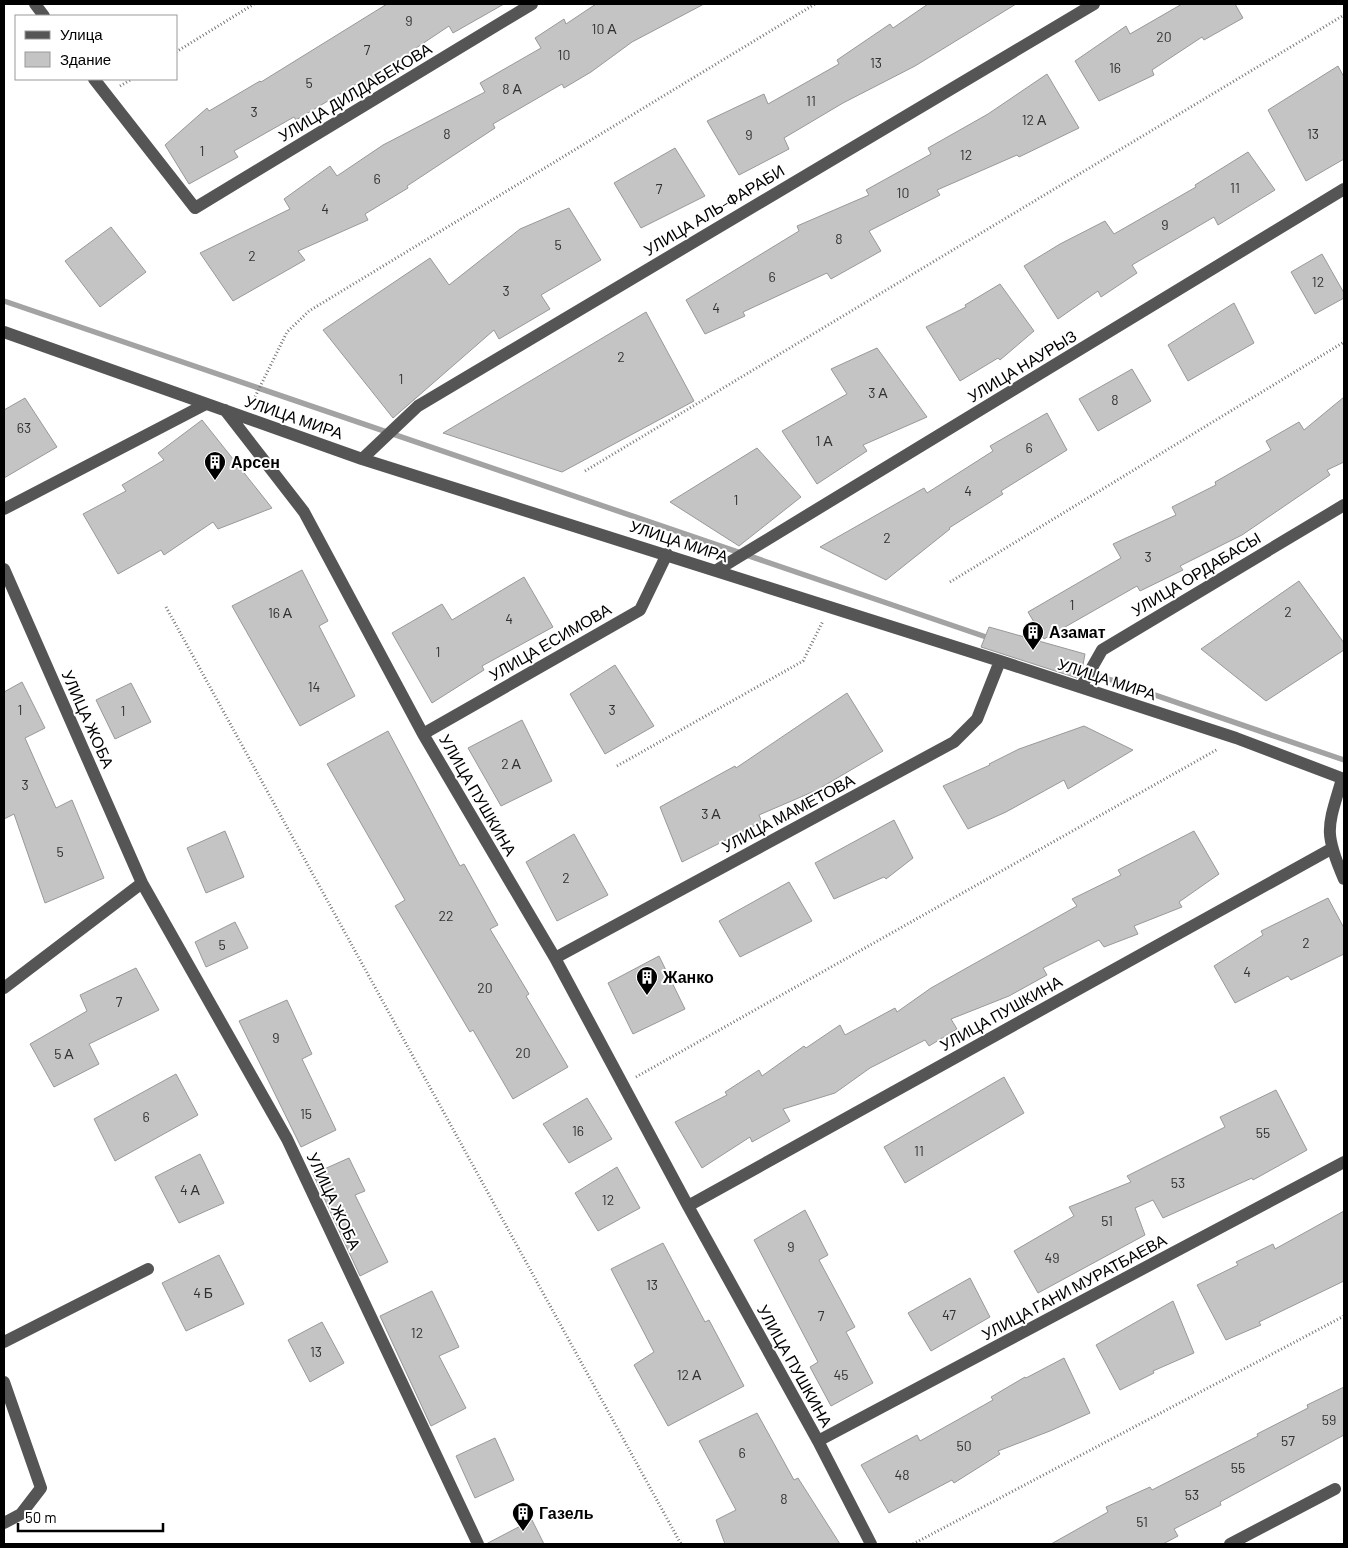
<svg xmlns="http://www.w3.org/2000/svg" width="1348" height="1548" viewBox="0 0 1348 1548" font-family="Barlow,sans-serif">
<rect width="100%" height="100%" fill="#fff"/>
<g fill="none" stroke-linecap="round" stroke-linejoin="round">
<path stroke="#a3a3a3" stroke-width="5.5" d="M 4,301 L 992,639
M 1088,672 L 1344,760"/>
</g>
<path fill="#c4c4c4" stroke="#999" d="M 387,4 L 504,4 L 453,33 L 449,26 L 398,60 L 401,65 L 362,91 L 358,83 L 296,120 L 294,117 L 234,151 L 238,157 L 189,184 L 165,145 L 207,108 L 209,111 L 260,81 L 261,82 Z
M 596,4 L 704,4 L 632,42 L 591,72 L 564,88 L 562,84 L 493,124 L 495,128 L 407,186 L 408,188 L 365,214 L 368,220 L 298,251 L 305,260 L 233,301 L 200,253 L 290,209 L 284,199 L 330,166 L 337,176 L 383,145 L 485,92 L 480,83 L 541,48 L 535,38 L 564,19 L 566,24 Z
M 928,4 L 1016,4 L 915,66 L 843,103 L 784,138 L 789,149 L 739,175 L 707,121 L 764,94 L 768,104 L 839,64 L 837,60 L 890,24 L 893,28 Z
M 1182,4 L 1235,4 L 1243,18 L 1204,40 L 1202,37 L 1152,70 L 1154,75 L 1099,101 L 1075,61 L 1126,26 L 1130,34 Z
M 1338,66 L 1344,77 L 1344,159 L 1306,181 L 1268,110 Z
M 1047,74 L 1079,128 L 1019,157 L 1017,155 L 937,190 L 940,195 L 869,231 L 881,251 L 831,279 L 827,273 L 743,312 L 745,316 L 705,334 L 686,300 L 799,231 L 797,226 L 869,195 L 866,190 L 931,154 L 928,148 L 988,114 Z
M 675,148 L 705,196 L 641,228 L 614,183 Z
M 1248,152 L 1275,190 L 1218,225 L 1214,217 L 1132,265 L 1137,273 L 1101,297 L 1098,291 L 1058,319 L 1024,266 L 1060,244 L 1105,221 L 1114,234 L 1196,187 L 1195,185 Z
M 569,208 L 601,260 L 541,295 L 550,309 L 499,339 L 494,330 L 393,418 L 323,330 L 430,258 L 449,285 L 520,229 Z
M 111,227 L 146,272 L 100,307 L 65,261 Z
M 1322,254 L 1344,293 L 1344,298 L 1315,314 L 1291,272 Z
M 1000,284 L 1034,331 L 1000,360 L 998,358 L 960,381 L 926,327 L 966,307 L 965,305 Z
M 1234,303 L 1254,343 L 1188,381 L 1168,345 Z
M 646,312 L 694,401 L 562,472 L 443,433 Z
M 877,348 L 927,417 L 863,445 L 867,451 L 817,484 L 782,431 L 847,394 L 831,369 Z
M 1132,369 L 1151,401 L 1098,431 L 1079,399 Z
M 1344,397 L 1344,462 L 1327,470 L 1330,475 L 1242,535 L 1180,566 L 1183,570 L 1140,591 L 1137,586 L 1044,639 L 1028,612 L 1121,558 L 1113,544 L 1176,515 L 1172,507 L 1216,485 L 1215,482 L 1271,450 L 1266,441 L 1299,422 L 1304,430 Z
M 25,398 L 57,447 L 4,478 L 4,410 Z
M 1047,413 L 1067,450 L 1001,491 L 1003,494 L 949,528 L 950,529 L 886,580 L 820,547 L 924,488 L 927,493 L 993,451 L 990,446 Z
M 202,420 L 272,508 L 218,529 L 213,522 L 164,555 L 161,550 L 118,574 L 83,514 L 126,491 L 122,485 L 164,460 L 158,453 Z
M 757,448 L 801,497 L 739,546 L 670,502 Z
M 302,570 L 328,621 L 319,626 L 355,696 L 300,726 L 232,606 Z
M 524,577 L 553,627 L 482,666 L 484,670 L 432,703 L 392,633 L 442,604 L 452,620 Z
M 1299,581 L 1344,643 L 1344,650 L 1266,701 L 1201,649 Z
M 989,627 L 1085,654 L 1082,670 L 1077,678 L 981,647 Z
M 615,665 L 654,726 L 605,754 L 570,694 Z
M 22,682 L 45,728 L 25,738 L 56,808 L 72,800 L 104,878 L 45,903 L 14,814 L 4,819 L 4,692 Z
M 131,683 L 151,722 L 115,739 L 96,700 Z
M 847,693 L 883,751 L 817,790 L 759,815 L 762,822 L 682,862 L 660,807 L 735,766 L 736,768 Z
M 522,720 L 552,781 L 501,806 L 468,748 Z
M 1084,726 L 1133,750 L 1068,789 L 1064,780 L 1006,812 L 968,829 L 943,786 L 990,765 L 989,764 L 1019,749 Z
M 388,731 L 460,866 L 464,864 L 498,925 L 490,929 L 529,994 L 526,996 L 568,1067 L 513,1099 L 473,1030 L 470,1032 L 395,906 L 405,900 L 327,764 Z
M 894,820 L 913,858 L 886,879 L 884,877 L 834,899 L 815,863 Z
M 225,831 L 244,877 L 206,893 L 187,848 Z
M 1194,831 L 1219,874 L 1179,902 L 1182,907 L 1134,926 L 1138,934 L 1104,947 L 1099,940 L 1043,968 L 1047,975 L 1009,996 L 951,1019 L 957,1029 L 929,1046 L 925,1040 L 870,1068 L 835,1093 L 783,1109 L 790,1121 L 752,1142 L 750,1137 L 702,1168 L 675,1122 L 727,1095 L 725,1092 L 759,1070 L 762,1076 L 804,1046 L 806,1048 L 840,1025 L 845,1035 L 895,1008 L 897,1012 L 931,988 L 1077,906 L 1072,899 L 1121,875 L 1118,870 Z
M 574,834 L 608,895 L 557,921 L 526,862 Z
M 789,882 L 812,921 L 740,957 L 719,921 Z
M 1328,898 L 1344,928 L 1344,954 L 1291,980 L 1288,976 L 1235,1003 L 1214,966 L 1263,935 L 1261,931 Z
M 235,922 L 248,948 L 206,967 L 195,942 Z
M 659,956 L 685,1009 L 633,1034 L 608,983 Z
M 136,968 L 159,1010 L 89,1044 L 99,1064 L 54,1087 L 30,1044 L 87,1011 L 80,995 Z
M 287,1000 L 312,1054 L 302,1059 L 336,1130 L 301,1147 L 239,1021 Z
M 176,1074 L 198,1115 L 115,1161 L 94,1119 Z
M 1004,1077 L 1024,1113 L 905,1183 L 884,1147 Z
M 1276,1090 L 1307,1150 L 1253,1180 L 1252,1178 L 1163,1218 L 1153,1200 L 1135,1208 L 1145,1235 L 1038,1293 L 1014,1251 L 1074,1216 L 1069,1207 L 1131,1182 L 1127,1176 L 1225,1127 L 1220,1117 Z
M 587,1098 L 612,1139 L 569,1163 L 543,1124 Z
M 200,1154 L 224,1203 L 179,1223 L 155,1177 Z
M 349,1158 L 365,1191 L 355,1195 L 388,1262 L 360,1276 L 313,1174 Z
M 617,1167 L 640,1208 L 598,1231 L 575,1193 Z
M 805,1210 L 828,1255 L 819,1260 L 855,1327 L 846,1332 L 873,1383 L 831,1406 L 810,1367 L 818,1362 L 754,1240 Z
M 1344,1211 L 1344,1281 L 1259,1322 L 1261,1325 L 1226,1340 L 1197,1285 L 1238,1265 L 1236,1262 L 1273,1244 L 1275,1249 Z
M 663,1243 L 705,1322 L 709,1320 L 744,1386 L 668,1426 L 634,1365 L 654,1352 L 611,1269 Z
M 219,1255 L 244,1304 L 186,1331 L 162,1283 Z
M 970,1278 L 990,1317 L 931,1351 L 908,1313 Z
M 432,1291 L 459,1347 L 439,1356 L 466,1408 L 431,1426 L 380,1316 Z
M 1173,1301 L 1194,1353 L 1153,1371 L 1154,1373 L 1120,1390 L 1096,1345 Z
M 322,1322 L 344,1363 L 310,1382 L 288,1340 Z
M 1064,1358 L 1090,1413 L 1050,1431 L 998,1451 L 1000,1454 L 954,1483 L 952,1480 L 889,1513 L 861,1465 L 917,1435 L 920,1441 L 993,1400 L 991,1397 L 1025,1377 L 1026,1378 Z
M 1344,1387 L 1344,1435 L 1220,1502 L 1221,1505 L 1174,1529 L 1178,1536 L 1163,1544 L 1051,1544 L 1108,1512 L 1106,1507 L 1150,1487 L 1152,1490 L 1258,1436 L 1257,1434 L 1308,1408 L 1307,1405 Z
M 757,1413 L 794,1480 L 798,1478 L 840,1544 L 725,1544 L 716,1520 L 736,1510 L 699,1441 Z
M 495,1438 L 514,1480 L 475,1498 L 456,1456 Z
M 532,1520 L 544,1544 L 486,1544 Z"/>
<g fill="none" stroke-linecap="round" stroke-linejoin="round">
<path stroke="#777" stroke-width="3" stroke-dasharray="1 2.5" stroke-linecap="butt" d="M 176,52 L 254,4
M 120,86 L 132,79
M 252,403 L 287,332 L 309,311 L 815,4
M 585,471 L 1344,15
M 950,582 L 1344,342
M 166,607 L 681,1544
M 617,766 L 803,661 L 823,621
M 636,1077 L 1218,749
M 913,1544 L 1344,1316"/>
<path stroke="#555" stroke-width="12" d="M 35,4 L 44,16
M 94,79 L 195,208 L 532,4
M 4,332 L 362,459 L 1000,661 L 1236,738 L 1344,779
M 225,410 L 304,512 L 423,734 L 555,958 L 688,1206 L 818,1441 L 871,1544
M 362,459 L 418,406 L 1094,4
M 4,509 L 204,405
M 4,569 L 142,883 L 287,1139 L 478,1544
M 717,570 L 1344,189
M 1081,687 L 1102,650 L 1344,505
M 423,734 L 640,610 L 667,554
M 1342,779 C 1328,827 1323,831 1344,879
M 555,958 L 954,742 L 977,719 L 1000,661
M 4,988 L 142,883
M 688,1206 L 1331,849
M 4,1342 L 148,1269
M 4,1382 L 41,1488 L 21,1514 L 4,1523
M 818,1441 L 1344,1162
M 1230,1544 L 1335,1489"/>
</g>
<defs>
<g id="building-pin" transform="scale(1.125)"><path d="M0 17L-7.5 6A9.5 9.5 0 1 1 7.5 6Z" fill="#000" stroke="#fff"/><path d="M-4-6H4V6H1V3H-1V6H-4ZM-2.5-4.3h1.7v1.8h-1.7ZM.8-4.3h1.7v1.8H.8ZM-2.5-1h1.7V.8h-1.7ZM.8-1h1.7V.8H.8Z" fill="#fff"/></g>
</defs>
<g fill-rule="evenodd">
<use href="#building-pin" x="215" y="462"/>
<use href="#building-pin" x="1033" y="632"/>
<use href="#building-pin" x="647" y="977"/>
<use href="#building-pin" x="523" y="1513"/>
</g>
<g text-anchor="middle" stroke-width="4" stroke-linejoin="round" paint-order="stroke">
<g font-size="14" fill="#313131">
<text x="409" y="26">9</text>
<text x="604" y="34">10 А</text>
<text x="1164" y="42">20</text>
<text x="367" y="55">7</text>
<text x="564" y="60">10</text>
<text x="876" y="68">13</text>
<text x="1115" y="73">16</text>
<text x="309" y="88">5</text>
<text x="512" y="94">8 А</text>
<text x="811" y="106">11</text>
<text x="254" y="117">3</text>
<text x="1034" y="125">12 А</text>
<text x="447" y="139">8</text>
<text x="1313" y="139">13</text>
<text x="749" y="140">9</text>
<text x="202" y="156">1</text>
<text x="966" y="160">12</text>
<text x="377" y="184">6</text>
<text x="1235" y="193">11</text>
<text x="659" y="194">7</text>
<text x="903" y="198">10</text>
<text x="325" y="214">4</text>
<text x="1165" y="230">9</text>
<text x="839" y="244">8</text>
<text x="558" y="250">5</text>
<text x="252" y="261">2</text>
<text x="772" y="282">6</text>
<text x="1318" y="287">12</text>
<text x="506" y="296">3</text>
<text x="716" y="313">4</text>
<text x="621" y="362">2</text>
<text x="401" y="384">1</text>
<text x="878" y="398">3 А</text>
<text x="1115" y="405">8</text>
<text x="24" y="433">63</text>
<text x="824" y="446">1 А</text>
<text x="1029" y="453">6</text>
<text x="968" y="496">4</text>
<text x="736" y="505">1</text>
<text x="887" y="543">2</text>
<text x="1148" y="562">3</text>
<text x="1072" y="610">1</text>
<text x="1288" y="617">2</text>
<text x="280" y="618">16 А</text>
<text x="509" y="624">4</text>
<text x="438" y="657">1</text>
<text x="314" y="692">14</text>
<text x="20" y="715">1</text>
<text x="612" y="715">3</text>
<text x="123" y="716">1</text>
<text x="511" y="769">2 А</text>
<text x="25" y="790">3</text>
<text x="711" y="819">3 А</text>
<text x="60" y="857">5</text>
<text x="566" y="883">2</text>
<text x="446" y="921">22</text>
<text x="1306" y="948">2</text>
<text x="222" y="950">5</text>
<text x="1247" y="977">4</text>
<text x="485" y="993">20</text>
<text x="119" y="1007">7</text>
<text x="276" y="1043">9</text>
<text x="523" y="1058">20</text>
<text x="64" y="1059">5 А</text>
<text x="306" y="1119">15</text>
<text x="146" y="1122">6</text>
<text x="578" y="1136">16</text>
<text x="1263" y="1138">55</text>
<text x="919" y="1156">11</text>
<text x="1178" y="1188">53</text>
<text x="190" y="1195">4 А</text>
<text x="608" y="1205">12</text>
<text x="1107" y="1226">51</text>
<text x="791" y="1252">9</text>
<text x="1052" y="1263">49</text>
<text x="652" y="1290">13</text>
<text x="203" y="1298">4 Б</text>
<text x="949" y="1320">47</text>
<text x="821" y="1321">7</text>
<text x="417" y="1338">12</text>
<text x="316" y="1357">13</text>
<text x="689" y="1380">12 А</text>
<text x="841" y="1380">45</text>
<text x="1329" y="1425">59</text>
<text x="1288" y="1446">57</text>
<text x="964" y="1451">50</text>
<text x="742" y="1458">6</text>
<text x="1238" y="1473">55</text>
<text x="902" y="1480">48</text>
<text x="1192" y="1500">53</text>
<text x="784" y="1504">8</text>
<text x="1142" y="1527">51</text>
</g>
<g font-size="16" fill="#000" stroke="#fff">
<text transform="translate(355 92) rotate(-31)" y="6">УЛИЦА ДИЛДАБЕКОВА</text>
<text transform="translate(714 210) rotate(-31)" y="6">УЛИЦА АЛЬ-ФАРАБИ</text>
<text transform="translate(1022 366) rotate(-31)" y="6">УЛИЦА НАУРЫЗ</text>
<text transform="translate(294 417) rotate(19)" y="6">УЛИЦА МИРА</text>
<text transform="translate(679 541) rotate(18)" y="6">УЛИЦА МИРА</text>
<text transform="translate(1196 574) rotate(-31)" y="6">УЛИЦА ОРДАБАСЫ</text>
<text transform="translate(550 642) rotate(-30)" y="6">УЛИЦА ЕСИМОВА</text>
<text transform="translate(1107 679) rotate(18)" y="6">УЛИЦА МИРА</text>
<text transform="translate(88 719) rotate(66)" y="6">УЛИЦА ЖОБА</text>
<text transform="translate(478 795) rotate(60)" y="6">УЛИЦА ПУШКИНА</text>
<text transform="translate(788 813) rotate(-28)" y="6">УЛИЦА МАМЕТОВА</text>
<text transform="translate(1001 1013) rotate(-29)" y="6">УЛИЦА ПУШКИНА</text>
<text transform="translate(334 1201) rotate(65)" y="6">УЛИЦА ЖОБА</text>
<text transform="translate(1074 1287) rotate(-28)" y="6">УЛИЦА ГАНИ МУРАТБАЕВА</text>
<text transform="translate(795 1366) rotate(61)" y="6">УЛИЦА ПУШКИНА</text>
</g>
<g font-size="16" font-weight="bold" fill="#000" stroke="#fff" text-anchor="start">
<text x="231" y="468">Арсен</text>
<text x="1049" y="638">Азамат</text>
<text x="663" y="983">Жанко</text>
<text x="539" y="1519">Газель</text>
</g>
</g>
<rect width="1348" height="1548" fill="none" stroke="#000000" stroke-width="10"/>
<rect x="15" y="15" width="162" height="65" fill="#ffffff" stroke="#999999"/>
<rect x="25" y="31" width="25" height="8" fill="#555555" stroke="#999999"/>
<text x="60" y="40" font-size="15" fill="#000000">Улица</text>
<rect x="25" y="52" width="25" height="15" fill="#c4c4c4" stroke="#999999"/>
<text x="60" y="65" font-size="15" fill="#000000">Здание</text>
<path d="M18 1523v8h145v-8" fill="none" stroke="#000000" stroke-width="2.5"/>
<text x="25" y="1523" font-size="15" fill="#000000" stroke="#ffffff" stroke-width="4" paint-order="stroke">50 m</text>
</svg>
